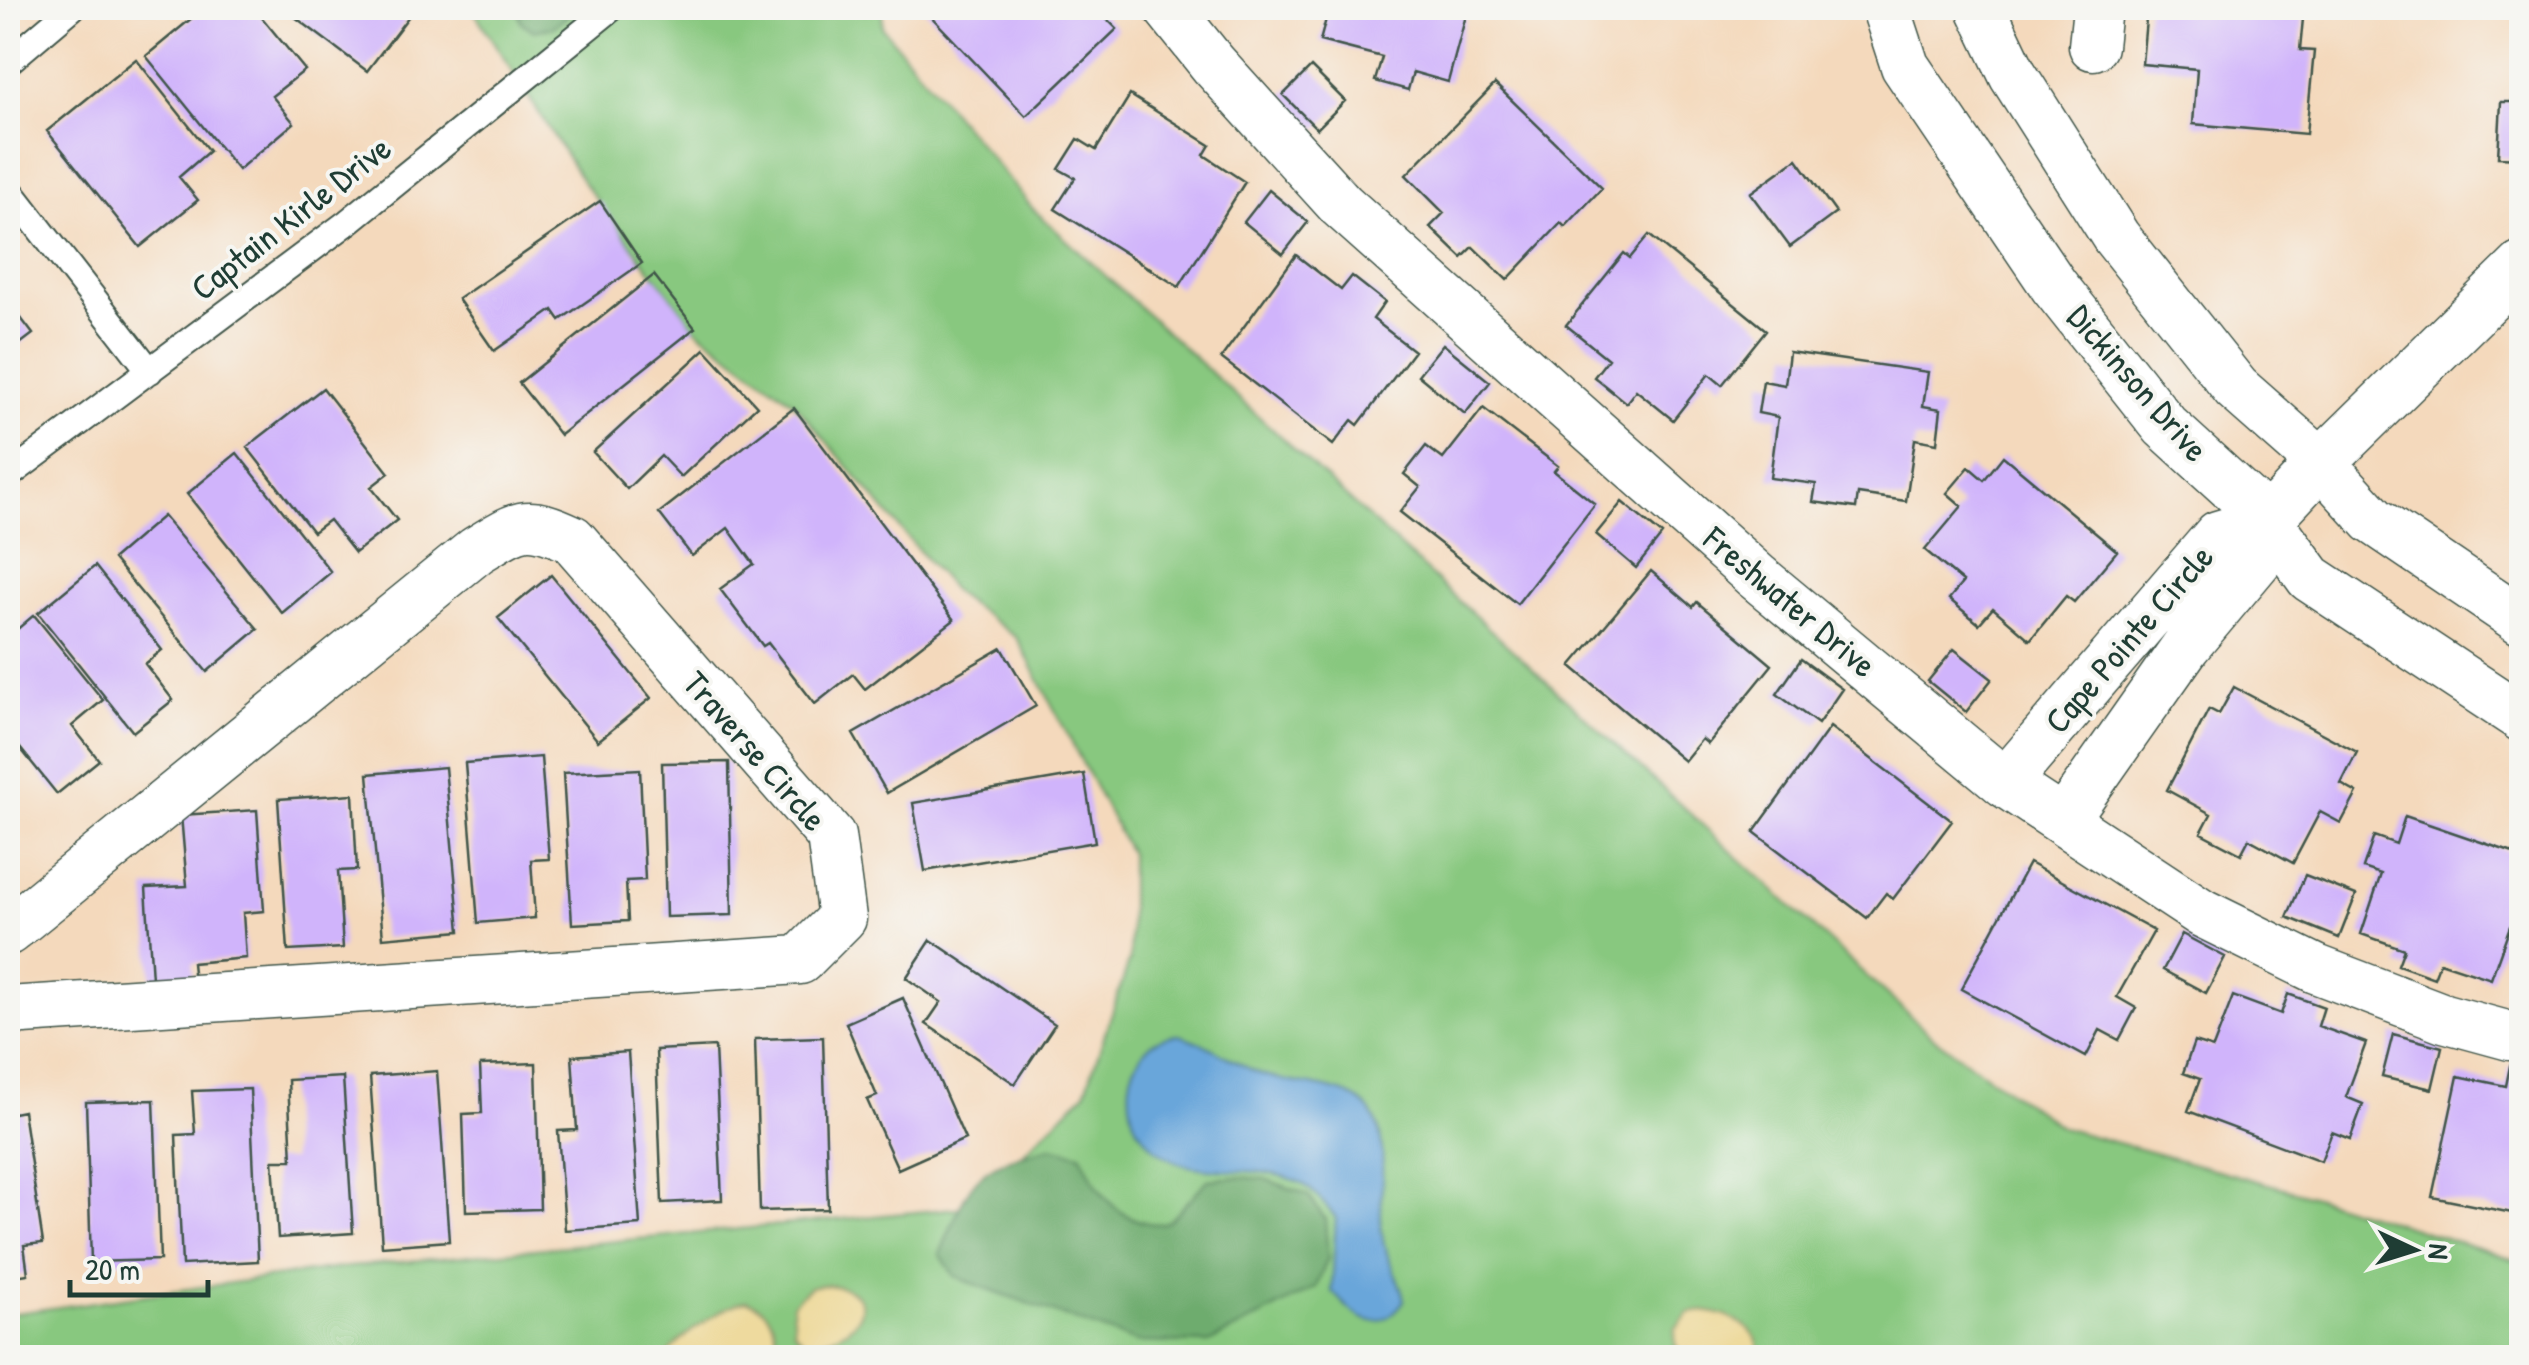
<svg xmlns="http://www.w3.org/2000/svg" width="2529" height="1365" viewBox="0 0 2529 1365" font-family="'Patrick Hand',sans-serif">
<rect width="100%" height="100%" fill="#f6f6f2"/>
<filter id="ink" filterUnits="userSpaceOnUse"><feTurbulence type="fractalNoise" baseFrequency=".01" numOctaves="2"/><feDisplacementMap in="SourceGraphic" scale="20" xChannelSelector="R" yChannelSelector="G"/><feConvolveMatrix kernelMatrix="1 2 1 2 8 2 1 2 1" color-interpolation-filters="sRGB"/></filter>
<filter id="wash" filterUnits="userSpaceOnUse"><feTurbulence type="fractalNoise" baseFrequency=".0048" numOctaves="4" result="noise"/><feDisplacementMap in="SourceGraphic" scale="40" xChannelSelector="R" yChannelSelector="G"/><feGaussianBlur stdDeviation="2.25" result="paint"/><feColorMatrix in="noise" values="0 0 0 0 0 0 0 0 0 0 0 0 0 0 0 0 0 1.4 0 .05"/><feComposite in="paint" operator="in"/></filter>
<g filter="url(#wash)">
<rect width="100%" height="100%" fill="#f4d9bc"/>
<path fill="#88c87f" stroke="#54825a" stroke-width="2.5" d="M 472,8 L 883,8 L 882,27 L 1034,210 L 1934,1038 L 2062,1128 L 2298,1192 L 2522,1262 L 2521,1358 L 8,1358 L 8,1314 L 339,1268 L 967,1207 L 1085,1093 L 1130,959 L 1130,854 L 1017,638 L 955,593 L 793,402 L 695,328 L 583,182 Z"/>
<path fill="#6eac6e" stroke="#467451" stroke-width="2.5" d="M 518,8 L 578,8 L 553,27 L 534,31 L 521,22 Z
M 1051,1147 L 1081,1154 C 1095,1186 1109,1213 1144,1222 C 1150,1224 1162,1225 1168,1221 C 1175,1217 1199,1188 1208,1180 L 1238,1177 L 1265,1179 L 1308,1195 L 1325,1219 L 1328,1258 L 1316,1287 L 1209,1343 L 1136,1342 L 955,1277 L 940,1254 C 971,1181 968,1167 1051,1147 Z"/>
<path fill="#eeda9e" stroke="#868c69" stroke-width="2.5" d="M 821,1285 C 893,1286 857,1345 804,1341 L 794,1331 L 792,1304 L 810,1287 Z
M 745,1301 C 771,1305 782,1335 772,1357 L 667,1357 C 675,1339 725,1305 745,1301 Z
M 1703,1311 C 1729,1314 1763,1328 1759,1357 L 1683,1357 L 1675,1344 L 1675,1329 L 1689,1313 Z"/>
<path fill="#69a6da" stroke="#447287" stroke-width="2.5" d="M 1179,1035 C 1209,1043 1233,1063 1262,1074 C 1290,1085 1323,1083 1351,1096 C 1403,1119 1372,1200 1384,1244 C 1389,1264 1401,1280 1404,1301 C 1377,1337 1356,1319 1332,1291 L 1336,1218 C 1325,1204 1314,1189 1297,1181 C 1246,1159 1187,1187 1147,1140 C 1139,1131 1134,1125 1132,1114 C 1128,1096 1127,1078 1137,1062 C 1147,1044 1158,1036 1179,1035 Z"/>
<g id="blocks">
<path fill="#d0b4fb" d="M 204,8 L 254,8 L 305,70 L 272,96 L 294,123 L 238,170 L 146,56 Z
M 283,8 L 415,8 L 367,71 Z
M 923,8 L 1096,8 L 1117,29 L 1026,116 Z
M 1329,8 L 1468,8 L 1448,82 L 1413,72 L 1408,90 L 1375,81 L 1382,57 L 1320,41 Z
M 1566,8 L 1610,8 L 1611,9 L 1568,18 Z
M 2147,8 L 2207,14 L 2208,8 L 2304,8 L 2300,50 L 2314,51 L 2306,134 L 2193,124 L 2197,69 L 2142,64 Z
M 136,59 L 209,151 L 179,177 L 198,200 L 140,247 L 47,131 Z
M 1311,67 L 1345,101 L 1317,129 L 1283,95 Z
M 1495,84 L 1602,188 L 1565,227 L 1561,223 L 1507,280 L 1473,247 L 1462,258 L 1430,227 L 1444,213 L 1406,175 Z
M 1130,95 L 1210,145 L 1204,155 L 1245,182 L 1179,287 L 1055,209 L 1075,178 L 1059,169 L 1078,139 L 1096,150 Z
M 2501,102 L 2522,102 L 2522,158 L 2498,157 Z
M 1797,159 L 1836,213 L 1790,247 L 1750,193 Z
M 1269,190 L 1308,222 L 1283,254 L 1244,222 Z
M 600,201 L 642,263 L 560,320 L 553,310 L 494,351 L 458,299 Z
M 1649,235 L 1766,330 L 1722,385 L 1709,374 L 1673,420 L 1636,390 L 1626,403 L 1594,377 L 1608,359 L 1566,325 L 1624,253 L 1630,258 Z
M 1296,255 L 1341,290 L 1352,276 L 1385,302 L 1373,319 L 1414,351 L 1358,425 L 1352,420 L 1333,445 L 1221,358 Z
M 654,275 L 695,328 L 560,435 L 519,383 Z
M 8,301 L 33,334 L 8,353 Z
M 1443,344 L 1490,382 L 1465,414 L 1418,375 Z
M 705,349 L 757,406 L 681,477 L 661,456 L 627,489 L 593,452 Z
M 1789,352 L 1928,372 L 1923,406 L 1941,409 L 1937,443 L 1915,439 L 1906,501 L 1858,494 L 1856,508 L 1813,502 L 1816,484 L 1770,478 L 1778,417 L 1758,413 L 1763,381 L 1785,385 Z
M 323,388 L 389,473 L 371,487 L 397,520 L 355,553 L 329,520 L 313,532 L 247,447 Z
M 794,408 L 954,620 L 865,689 L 853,674 L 815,704 L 768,643 L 763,646 L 720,589 L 754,564 L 728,528 L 692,556 L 659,513 Z
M 1483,408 L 1558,466 L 1554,471 L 1595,504 L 1517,604 L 1400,512 L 1420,487 L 1404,474 L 1426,446 L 1443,459 Z
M 237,453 L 331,572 L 282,613 L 187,494 Z
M 2003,456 L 2117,551 L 2074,602 L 2066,596 L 2030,640 L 1993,608 L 1979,624 L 1949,599 L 1963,582 L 1925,550 L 1962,506 L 1947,493 L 1969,467 L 1984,480 Z
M 1622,502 L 1662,535 L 1636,568 L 1596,534 Z
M 163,516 L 258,629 L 207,672 L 113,559 Z
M 95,566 L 162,650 L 145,664 L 173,700 L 133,732 L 38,613 Z
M 1651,571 L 1693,607 L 1697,602 L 1772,665 L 1708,744 L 1702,739 L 1684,761 L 1571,666 Z
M 551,575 L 651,698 L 598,741 L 498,618 Z
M 34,615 L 103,700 L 72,726 L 99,760 L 57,794 L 8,733 L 8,637 Z
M 1002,648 L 1036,706 L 887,793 L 853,734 Z
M 1954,649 L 1992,679 L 1966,712 L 1928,681 Z
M 1801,659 L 1842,689 L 1818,724 L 1777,694 Z
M 2234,687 L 2357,752 L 2341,784 L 2357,793 L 2341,823 L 2320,812 L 2293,863 L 2249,839 L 2241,854 L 2201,833 L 2211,814 L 2167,790 L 2209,709 L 2219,714 Z
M 1830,727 L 1952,821 L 1893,899 L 1886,893 L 1867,918 L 1754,832 Z
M 541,757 L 549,859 L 531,860 L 535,918 L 478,923 L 465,763 Z
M 729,762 L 732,915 L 666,917 L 662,763 Z
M 445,767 L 460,931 L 383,938 L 368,774 Z
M 640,769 L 645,880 L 626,881 L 628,921 L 572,924 L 563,773 Z
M 1084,774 L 1095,842 L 925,871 L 913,803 Z
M 353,794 L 357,870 L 338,871 L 343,948 L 288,951 L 278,799 Z
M 257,810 L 264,911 L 243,913 L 246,958 L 192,963 L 195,992 L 153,994 L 146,888 L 187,886 L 181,815 Z
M 2405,816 L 2522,856 L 2522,930 L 2510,926 L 2491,979 L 2440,962 L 2434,978 L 2398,965 L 2404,949 L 2361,934 L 2381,874 L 2363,868 L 2374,836 L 2396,844 Z
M 2029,863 L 2154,931 L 2117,997 L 2136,1008 L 2119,1040 L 2100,1030 L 2086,1057 L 1961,989 Z
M 2305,875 L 2356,895 L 2339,938 L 2287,917 Z
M 2182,934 L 2225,957 L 2206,993 L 2163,970 Z
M 931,940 L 1055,1024 L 1015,1084 L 926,1024 L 941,1002 L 906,978 Z
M 2288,994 L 2324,1007 L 2318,1026 L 2366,1043 L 2346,1097 L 2363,1104 L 2350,1139 L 2332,1132 L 2321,1161 L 2188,1111 L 2200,1079 L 2183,1073 L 2194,1042 L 2213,1048 L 2233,996 L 2281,1014 Z
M 903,998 L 965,1139 L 898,1169 L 867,1100 L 877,1096 L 846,1023 Z
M 2393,1034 L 2442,1047 L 2432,1089 L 2382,1077 Z
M 823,1037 L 828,1209 L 760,1211 L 755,1039 Z
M 715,1047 L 722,1200 L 662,1203 L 656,1050 Z
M 628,1052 L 640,1225 L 565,1230 L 558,1131 L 577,1130 L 572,1056 Z
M 536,1063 L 540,1209 L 466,1211 L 463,1114 L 482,1113 L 480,1065 Z
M 2510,1066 L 2522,1068 L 2522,1215 L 2432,1197 L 2458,1076 L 2506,1086 Z
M 437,1071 L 449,1241 L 382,1246 L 370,1076 Z
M 343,1077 L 353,1233 L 278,1238 L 273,1160 L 292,1160 L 288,1080 Z
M 250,1089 L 258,1261 L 182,1265 L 176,1135 L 195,1134 L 192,1091 Z
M 154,1100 L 160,1260 L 91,1262 L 86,1102 Z
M 23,1111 L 43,1243 L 24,1245 L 28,1274 L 8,1277 L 8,1114 Z"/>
</g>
</g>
<g filter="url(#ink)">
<use href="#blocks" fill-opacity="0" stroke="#3f5448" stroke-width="2.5"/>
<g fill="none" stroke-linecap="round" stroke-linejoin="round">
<g stroke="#3f5448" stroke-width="29">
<path id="service" d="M 8,62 L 72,8
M 8,188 L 150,371
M 8,476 L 348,222 L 612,8"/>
</g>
<g stroke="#3f5448" stroke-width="51">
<path id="minor" d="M 1168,8 L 1213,64 L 1341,205 L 1756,576 L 2005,783 L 2202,913 L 2316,969 L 2444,1018 L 2510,1036 L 2522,1034
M 1886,8 L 1905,66 L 2054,286 L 2165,426 L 2268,520 L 2310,578 L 2522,718
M 1981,8 L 2013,75 L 2116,237 L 2236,388 L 2321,463 L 2373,520 L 2522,621
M 2093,46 L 2097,8
M 2005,783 L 2218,535 L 2268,520
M 2063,821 L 2186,646 L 2258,560 L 2268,520 L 2321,463 L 2522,266
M 8,931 L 477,550 C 520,524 525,517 572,539 L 831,836 L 842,918 L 800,960 L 8,1011"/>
</g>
<use href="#service" stroke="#fff" stroke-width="25"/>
<use href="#minor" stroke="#fff" stroke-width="48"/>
</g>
</g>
<g text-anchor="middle" stroke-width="8" stroke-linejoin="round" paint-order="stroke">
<g font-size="35" fill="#1f3d34" stroke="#f6f6f2">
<text transform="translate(291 218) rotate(-38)" y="12">Captain Kirle Drive</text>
<text transform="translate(2138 383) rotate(49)" y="12">Dickinson Drive</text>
<text transform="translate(1790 602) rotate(40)" y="12">Freshwater Drive</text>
<text transform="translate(2129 639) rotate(-49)" y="12">Cape Pointe Circle</text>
<text transform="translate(755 751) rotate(49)" y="12">Traverse Circle</text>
</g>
</g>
<rect width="2529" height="1365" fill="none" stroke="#f6f6f2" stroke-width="40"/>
<g transform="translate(2414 1250) rotate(94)" stroke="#f6f6f2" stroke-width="8" paint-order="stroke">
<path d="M0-8L18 38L0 25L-18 38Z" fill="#1f3d34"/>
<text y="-15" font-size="28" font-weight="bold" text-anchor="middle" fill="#1f3d34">N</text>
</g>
<path d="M70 1280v15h138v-15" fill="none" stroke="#1f3d34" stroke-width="5"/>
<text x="85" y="1280" font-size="30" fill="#1f3d34" stroke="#f6f6f2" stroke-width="8" paint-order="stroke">20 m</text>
</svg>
